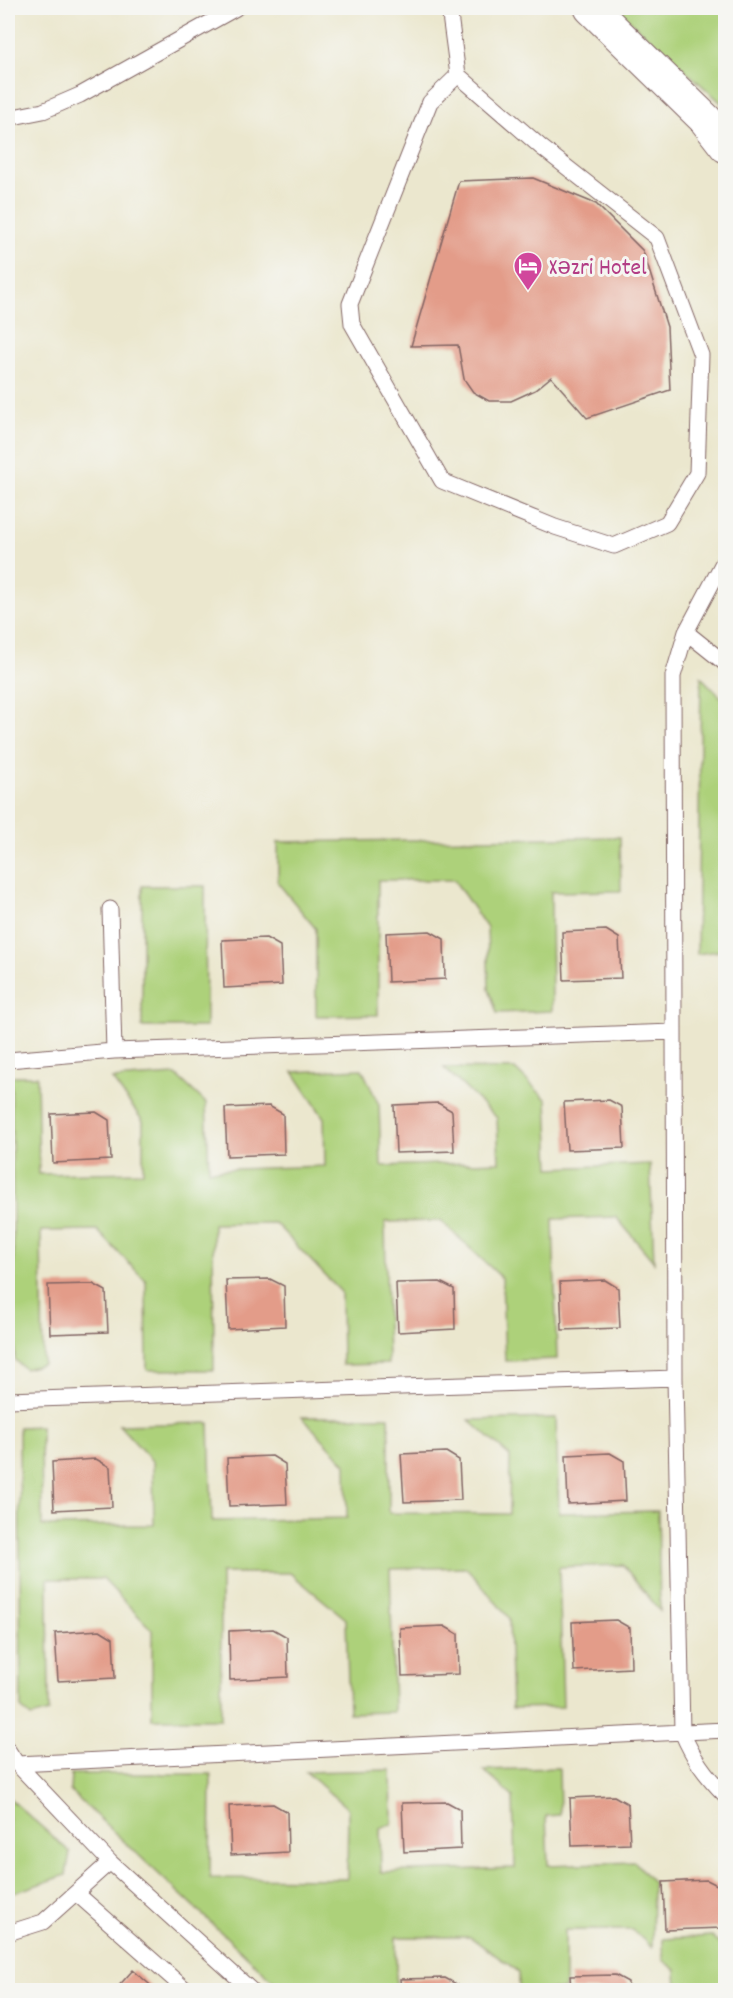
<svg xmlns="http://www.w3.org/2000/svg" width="733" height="1998" viewBox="0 0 733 1998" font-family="Dekko,sans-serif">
<rect width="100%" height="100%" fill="#f6f6f2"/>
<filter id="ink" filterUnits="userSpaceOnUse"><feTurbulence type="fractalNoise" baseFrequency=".0167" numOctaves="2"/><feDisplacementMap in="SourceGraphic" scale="12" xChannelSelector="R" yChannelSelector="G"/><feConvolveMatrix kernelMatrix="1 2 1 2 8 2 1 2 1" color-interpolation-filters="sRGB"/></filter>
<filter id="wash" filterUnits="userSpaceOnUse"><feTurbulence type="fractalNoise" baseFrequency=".008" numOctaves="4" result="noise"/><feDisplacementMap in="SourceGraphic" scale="24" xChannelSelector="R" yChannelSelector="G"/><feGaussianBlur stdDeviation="1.35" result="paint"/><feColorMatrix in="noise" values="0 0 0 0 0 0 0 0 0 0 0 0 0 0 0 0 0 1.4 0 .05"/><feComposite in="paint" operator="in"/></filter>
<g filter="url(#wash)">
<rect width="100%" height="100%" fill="#ebe7ce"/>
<path fill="#add17a" stroke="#7c7852" stroke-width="1.5" d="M 615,8 L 725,8 L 725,106 Z
M 701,677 L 725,701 L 726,950 L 697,954 Z
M 620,837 L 621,891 L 551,892 L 552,1011 L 497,1013 L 489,989 L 487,928 L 454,880 L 378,880 L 378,1015 L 316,1016 L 316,929 L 278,883 L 278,842 Z
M 142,886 L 205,886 L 206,1027 L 142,1027 Z
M 444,1068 L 515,1069 L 547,1100 L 550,1168 L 650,1164 L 654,1262 L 616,1217 L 553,1219 L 557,1359 L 505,1361 L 502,1278 L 441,1221 L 385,1222 L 388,1364 L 342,1365 L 341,1292 L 275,1223 L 213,1224 L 214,1370 L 147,1370 L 146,1281 L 97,1230 L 41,1231 L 43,1364 L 25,1369 L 15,1360 L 11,1076 L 37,1076 L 39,1174 L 143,1172 L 143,1121 L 112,1079 L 176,1075 L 206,1103 L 209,1170 L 325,1166 L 324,1118 L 293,1072 L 362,1069 L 379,1105 L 381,1166 L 499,1162 L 497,1118 Z
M 302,1417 L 389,1417 L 389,1513 L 509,1514 L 510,1456 L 469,1420 L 556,1418 L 559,1513 L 658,1511 L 660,1611 L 623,1565 L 559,1567 L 563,1707 L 512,1708 L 509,1618 L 466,1567 L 390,1569 L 394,1712 L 349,1713 L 346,1619 L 290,1573 L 221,1573 L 221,1719 L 152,1719 L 152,1630 L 103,1579 L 48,1579 L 49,1712 L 31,1717 L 21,1708 L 19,1427 L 41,1426 L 42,1526 L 154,1525 L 153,1462 L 119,1425 L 209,1423 L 212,1521 L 347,1518 L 346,1464 Z
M 559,1768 L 560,1815 L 546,1816 L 548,1865 L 635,1862 L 653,1883 L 652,1948 L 633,1930 L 565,1930 L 565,1990 L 519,1990 L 519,1972 L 470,1937 L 396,1937 L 396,1990 L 283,1990 L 70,1791 L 71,1774 L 211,1774 L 210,1878 L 347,1879 L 348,1809 L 306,1772 L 391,1770 L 392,1824 L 380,1828 L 381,1872 L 515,1868 L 513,1797 L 483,1770 Z
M 8,1797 L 70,1852 L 66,1875 L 8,1895 Z
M 712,1936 L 725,1949 L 725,1990 L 677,1990 L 676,1970 L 663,1960 L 663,1939 Z"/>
<g id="blocks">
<path fill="#e39c89" d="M 533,178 L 596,204 L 643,251 L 667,327 L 670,390 L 587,418 L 551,377 L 535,390 L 511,401 L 489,401 L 473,392 L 464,379 L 458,345 L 411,346 L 459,181 Z
M 606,930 L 619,938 L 621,978 L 564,980 L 562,932 Z
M 430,931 L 444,939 L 445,979 L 388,982 L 386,933 Z
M 266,938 L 280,946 L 282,985 L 224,988 L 222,940 Z
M 609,1100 L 622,1107 L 624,1148 L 567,1150 L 564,1102 Z
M 438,1103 L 452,1111 L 454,1151 L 396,1153 L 394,1105 Z
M 269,1106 L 283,1114 L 284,1154 L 227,1156 L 225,1108 Z
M 96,1112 L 109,1120 L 111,1160 L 53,1163 L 51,1114 Z
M 270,1279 L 284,1286 L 285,1326 L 228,1329 L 226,1280 Z
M 605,1280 L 618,1288 L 620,1328 L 562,1330 L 560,1282 Z
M 440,1282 L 454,1289 L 455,1329 L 398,1332 L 396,1283 Z
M 93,1284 L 106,1291 L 108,1332 L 50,1334 L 48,1285 Z
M 446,1452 L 459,1460 L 461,1500 L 404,1502 L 401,1454 Z
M 610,1453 L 624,1461 L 626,1501 L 568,1504 L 566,1455 Z
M 272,1456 L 285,1464 L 287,1504 L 229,1506 L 227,1458 Z
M 96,1459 L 110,1467 L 112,1507 L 54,1510 L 52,1462 Z
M 616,1620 L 630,1628 L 631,1668 L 574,1671 L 572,1622 Z
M 444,1626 L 458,1634 L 459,1674 L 402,1676 L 400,1628 Z
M 273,1629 L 287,1637 L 288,1677 L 230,1680 L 229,1631 Z
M 100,1630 L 113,1638 L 115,1678 L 58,1681 L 55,1633 Z
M 614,1796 L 628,1804 L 630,1844 L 572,1846 L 570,1798 Z
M 447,1802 L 460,1809 L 461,1849 L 404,1852 L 402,1803 Z
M 273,1804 L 287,1812 L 288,1852 L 231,1855 L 229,1806 Z
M 707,1880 L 721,1887 L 722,1928 L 665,1930 L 663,1882 Z
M 133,1970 L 156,1990 L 115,1990 Z
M 615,1975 L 628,1982 L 628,1990 L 571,1990 L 570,1976 Z
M 445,1978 L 458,1985 L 458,1990 L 401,1990 L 400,1979 Z"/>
</g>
</g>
<g filter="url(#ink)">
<use href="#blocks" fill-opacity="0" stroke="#826564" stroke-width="1.5"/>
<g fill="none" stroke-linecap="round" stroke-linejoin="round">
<g stroke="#826564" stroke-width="17">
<path id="service" d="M 449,8 L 458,75 L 541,147 L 657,238 L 701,355 L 697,473 L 667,523 L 614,546 L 555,527 L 442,481 L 352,324 L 350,304 L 430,102 L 458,75
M 8,118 L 43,111 L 80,95 L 236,8
M 726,557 L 686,632 L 673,676 L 675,1378 L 682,1732 C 693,1758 705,1775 726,1796
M 686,632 L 726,664
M 110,909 L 114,1051
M 8,1060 L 114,1051 L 674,1032
M 8,1400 L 675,1378
M 8,1750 L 17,1764 L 110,1862 L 251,1990
M 17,1764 L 726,1730
M 76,1893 L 186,1990
M 8,1933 L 43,1922 L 110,1862"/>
</g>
<g stroke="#826564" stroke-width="35">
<path id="tertiary" d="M 591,8 L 705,119 L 726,146"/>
</g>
<use href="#service" stroke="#fff" stroke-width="15"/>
<use href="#tertiary" stroke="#fff" stroke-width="33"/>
</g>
</g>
<defs>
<g id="hotel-pin" transform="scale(1.5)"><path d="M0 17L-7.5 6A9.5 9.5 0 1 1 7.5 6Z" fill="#d1479c" stroke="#f6f6f2"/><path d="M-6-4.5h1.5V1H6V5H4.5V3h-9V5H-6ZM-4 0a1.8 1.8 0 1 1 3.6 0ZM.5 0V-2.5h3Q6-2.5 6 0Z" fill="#fff"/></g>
</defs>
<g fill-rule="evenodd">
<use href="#hotel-pin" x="528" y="266"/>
</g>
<g text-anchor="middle" stroke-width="6" stroke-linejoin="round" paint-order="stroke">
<g font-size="24" fill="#b23c85" stroke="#f6f6f2" text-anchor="start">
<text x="549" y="274">Xәzri Hotel</text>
</g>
</g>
<rect width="733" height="1998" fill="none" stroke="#f6f6f2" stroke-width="30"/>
</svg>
